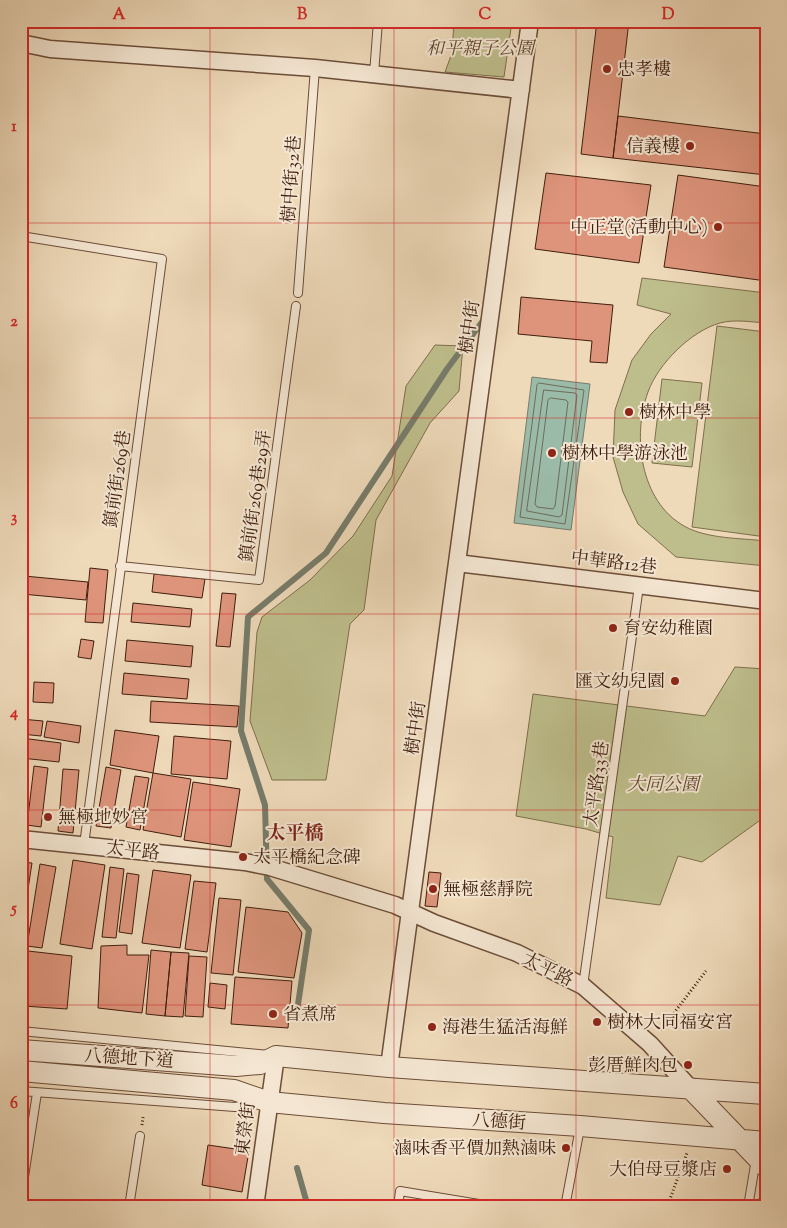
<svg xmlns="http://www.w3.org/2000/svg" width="787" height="1228" viewBox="0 0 787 1228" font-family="'Sorts Mill Goudy','Noto Serif TC',serif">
<rect width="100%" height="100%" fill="#eed9b9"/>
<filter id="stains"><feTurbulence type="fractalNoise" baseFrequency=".004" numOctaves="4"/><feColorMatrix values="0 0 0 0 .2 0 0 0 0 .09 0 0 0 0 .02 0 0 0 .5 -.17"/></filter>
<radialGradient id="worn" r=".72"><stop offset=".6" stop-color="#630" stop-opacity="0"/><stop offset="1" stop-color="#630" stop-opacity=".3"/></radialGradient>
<path fill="#bebe8c" stroke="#7f6e4c" d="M 454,21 L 512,21 L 504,77 L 445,72 L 452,53 Z
M 642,278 L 766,293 L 766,323 C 751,322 735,319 720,323 C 691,331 658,364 648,392 C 632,436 640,501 684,526 C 707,539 740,538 766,541 L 766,566 L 676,557 L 638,524 L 623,492 L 613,457 L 615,410 L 632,360 L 651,334 L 671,314 L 637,305 Z
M 717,326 L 766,332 L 766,537 L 692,527 Z
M 435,345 L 463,346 L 459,391 L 430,423 L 376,520 L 364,610 L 350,624 L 326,780 L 272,780 L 250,721 L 257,632 L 262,617 L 310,580 L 353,536 L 392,476 L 406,386 Z
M 662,379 L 702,383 L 692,467 L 652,463 Z
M 735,667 L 766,669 L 766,816 L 702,862 L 678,856 L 660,905 L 606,898 L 613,837 L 586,829 L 516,816 L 533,694 L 705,716 Z"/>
<path fill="#9bbba9" stroke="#777c6b" d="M 532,377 L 590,384 L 571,530 L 514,523 Z"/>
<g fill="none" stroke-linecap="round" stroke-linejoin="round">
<path stroke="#6e6c5b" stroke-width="1" d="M 539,383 L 584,390 L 565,524 L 520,517 L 537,385 Z
M 544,390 L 575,393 L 577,395 L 562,515 L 559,517 L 527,511 Z
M 551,398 L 566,400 L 568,402 L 555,506 L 553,509 L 537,507 L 535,504 L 548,400 Z"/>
<path stroke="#777c6b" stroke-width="6" d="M 296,1018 L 309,930 L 267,879 L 265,805 L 241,731 L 248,617 L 326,553 L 447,369 L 485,318
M 297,1168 L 308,1207"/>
</g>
<path fill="#dd947b" stroke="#401e0d" d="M 597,21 L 629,21 L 613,158 L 581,154 Z
M 618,116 L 766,134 L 766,175 L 613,158 Z
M 546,173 L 651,185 L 639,263 L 535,249 Z
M 678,175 L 766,187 L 766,281 L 664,267 Z
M 521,297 L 613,305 L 607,363 L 590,362 L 592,341 L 518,334 Z
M 90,568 L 108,570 L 103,623 L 85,622 Z
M 154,574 L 205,579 L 202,598 L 152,592 Z
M 24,576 L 88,582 L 86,600 L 22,594 Z
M 222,593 L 236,594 L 230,647 L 216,646 Z
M 133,603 L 192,609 L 190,627 L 131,622 Z
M 81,639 L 94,641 L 91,659 L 78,657 Z
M 127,640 L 193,646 L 191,667 L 125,661 Z
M 124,673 L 189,679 L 187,699 L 122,694 Z
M 34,682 L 54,683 L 53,703 L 33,702 Z
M 151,701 L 239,706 L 237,727 L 150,722 Z
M 21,719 L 43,721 L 41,736 L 21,734 Z
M 47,721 L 81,726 L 79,743 L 44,737 Z
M 115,730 L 159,736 L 153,773 L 110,765 Z
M 174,736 L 231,741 L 227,779 L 171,774 Z
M 21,738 L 61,743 L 59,762 L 21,758 Z
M 34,766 L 48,768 L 41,827 L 27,825 Z
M 106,767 L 121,770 L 111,828 L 96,826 Z
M 63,769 L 79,770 L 73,833 L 58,831 Z
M 153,773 L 191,779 L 181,837 L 143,830 Z
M 135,776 L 149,778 L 140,830 L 126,827 Z
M 193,782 L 240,789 L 231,847 L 184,840 Z
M 73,860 L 105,865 L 92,949 L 60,944 Z
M 21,862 L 32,863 L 21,935 Z
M 40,864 L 56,867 L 42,948 L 27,946 Z
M 110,867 L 124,869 L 116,938 L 102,937 Z
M 153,870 L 191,875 L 180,948 L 142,943 Z
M 429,872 L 441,873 L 437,907 L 425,906 Z
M 127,873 L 139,875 L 132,934 L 119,932 Z
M 194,881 L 216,883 L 207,952 L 185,949 Z
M 219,898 L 241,900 L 233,975 L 211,973 Z
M 246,907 L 288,912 L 302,933 L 294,978 L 238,972 Z
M 127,945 L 127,955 L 149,955 L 142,1013 L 98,1008 L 101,946 Z
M 151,950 L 171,952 L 165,1016 L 146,1014 Z
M 28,951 L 72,956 L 67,1009 L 23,1006 Z
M 171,952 L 189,953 L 183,1017 L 165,1016 Z
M 189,956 L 207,957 L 203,1017 L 185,1016 Z
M 235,977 L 292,981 L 288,1028 L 231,1024 Z
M 210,983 L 227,985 L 225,1009 L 208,1007 Z
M 208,1145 L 249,1151 L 242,1192 L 202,1185 Z
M 763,1184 L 766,1187 L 766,1207 L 757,1207 Z"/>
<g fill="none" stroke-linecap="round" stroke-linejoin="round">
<g stroke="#6c4d38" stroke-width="10">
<path id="service" d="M 374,74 L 378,21
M 21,236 L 162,259 L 84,845
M 298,293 L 315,68
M 120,566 L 259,580 L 296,306
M 583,986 L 639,586
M 21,1031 L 269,1055
M 21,1091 L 235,1107 L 256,1103
M 21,1196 L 37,1093
M 129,1207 L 140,1136
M 398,1207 L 400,1191 L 497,1207
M 565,1207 L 580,1128
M 748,1207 L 756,1159"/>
</g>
<g stroke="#6c4d38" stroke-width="19">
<path id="minor" d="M 21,43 L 50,49 L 315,68 L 521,90
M 457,563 L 766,601
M 21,839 L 245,862 L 270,867 L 395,905 L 434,923 L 517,953 L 583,986 L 650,1044 L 690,1088
M 389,1067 L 530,21
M 255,1207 L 276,1056"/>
</g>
<g stroke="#6c4d38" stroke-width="22">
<path id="tertiary" d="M 21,1050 L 236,1066 L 260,1064 L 276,1056 L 389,1067 L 766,1094
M 21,1071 L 234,1090 L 269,1102 L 384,1113 L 580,1126 L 766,1142
M 690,1088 L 766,1167"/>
</g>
<path stroke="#401e0d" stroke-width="3" stroke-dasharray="1 2.5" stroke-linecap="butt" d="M 661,1030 L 706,971
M 142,1125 L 143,1117
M 667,1207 L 687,1153"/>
<use href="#service" stroke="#f4e6d2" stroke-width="8"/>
<use href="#minor" stroke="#f4e6d2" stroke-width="16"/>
<use href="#tertiary" stroke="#f4e6d2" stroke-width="20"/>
</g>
<path fill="none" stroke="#d62828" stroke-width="1" stroke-opacity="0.55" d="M 210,21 L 210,1207M 394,21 L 394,1207M 576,21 L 576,1207M 21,223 L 766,223M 21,418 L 766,418M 21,614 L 766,614M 21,810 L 766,810M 21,1005 L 766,1005"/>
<g fill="#8f2418" stroke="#f4e6d2" stroke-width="2">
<circle cx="607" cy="69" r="5"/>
<circle cx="690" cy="146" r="5"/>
<circle cx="718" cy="227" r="5"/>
<circle cx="629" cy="412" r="5"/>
<circle cx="552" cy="453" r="5"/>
<circle cx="613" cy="628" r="5"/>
<circle cx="675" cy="681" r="5"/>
<circle cx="48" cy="817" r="5"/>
<circle cx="243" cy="857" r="5"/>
<circle cx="433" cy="889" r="5"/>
<circle cx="273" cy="1014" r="5"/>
<circle cx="597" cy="1022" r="5"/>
<circle cx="432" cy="1027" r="5"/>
<circle cx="688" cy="1065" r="5"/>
<circle cx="566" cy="1148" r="5"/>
<circle cx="727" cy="1169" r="5"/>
</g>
<g text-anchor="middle" stroke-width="4" stroke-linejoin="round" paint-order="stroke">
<g font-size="18" font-style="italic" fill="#60462d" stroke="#f4e6d2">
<text x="480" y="54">和平親子公園</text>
<text x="663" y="790">大同公園</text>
</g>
<g font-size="18" fill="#401e0d" stroke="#f4e6d2" text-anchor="start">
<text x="617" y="75">忠孝樓</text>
<text x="680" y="152" text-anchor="end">信義樓</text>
<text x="708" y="233" text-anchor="end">中正堂(活動中心)</text>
<text x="639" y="418">樹林中學</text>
<text x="562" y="459">樹林中學游泳池</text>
<text x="623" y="634">育安幼稚園</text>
<text x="665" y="687" text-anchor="end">匯文幼兒園</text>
<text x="58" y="823">無極地妙宮</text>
<text x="253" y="863">太平橋紀念碑</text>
<text x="443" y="895">無極慈靜院</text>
<text x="283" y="1020">省煮席</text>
<text x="607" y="1028">樹林大同福安宮</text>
<text x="442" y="1033">海港生猛活海鮮</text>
<text x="678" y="1071" text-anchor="end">彭厝鮮肉包</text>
<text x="556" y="1154" text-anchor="end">滷味香平價加熱滷味</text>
<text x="717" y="1175" text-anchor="end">大伯母豆漿店</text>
</g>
<g font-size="18" fill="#401e0d" stroke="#f4e6d2">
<text transform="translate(291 179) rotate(-86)" y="6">樹中街32巷</text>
<text transform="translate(469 327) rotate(-82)" y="6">樹中街</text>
<text transform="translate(117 479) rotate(-82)" y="6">鎮前街269巷</text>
<text transform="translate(255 496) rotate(-82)" y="6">鎮前街269巷29弄</text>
<text transform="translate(614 562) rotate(7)" y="6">中華路12巷</text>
<text transform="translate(415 728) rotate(-82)" y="6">樹中街</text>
<text transform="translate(596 784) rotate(-82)" y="6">太平路33巷</text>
<text transform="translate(133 850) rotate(6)" y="6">太平路</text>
<text transform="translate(548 969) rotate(26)" y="6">太平路</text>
<text transform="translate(129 1058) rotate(4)" y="6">八德地下道</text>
<text transform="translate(499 1121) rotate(4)" y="6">八德街</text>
<text transform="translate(245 1129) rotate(-83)" y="6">東榮街</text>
</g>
<g font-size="19" font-weight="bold" fill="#7a1f14" stroke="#f4e6d2">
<text x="295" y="839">太平橋</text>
</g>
</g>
<rect width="787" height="1228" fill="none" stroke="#eed9b9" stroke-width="55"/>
<rect x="28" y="28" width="732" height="1172" fill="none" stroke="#d62828" stroke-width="2"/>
<g font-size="16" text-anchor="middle" font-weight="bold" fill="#d62828">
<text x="119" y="19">A</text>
<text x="302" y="19">B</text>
<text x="485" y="19">C</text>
<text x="668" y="19">D</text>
<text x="14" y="131">1</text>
<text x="14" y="326">2</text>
<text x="14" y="522">3</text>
<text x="14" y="717">4</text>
<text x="14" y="913">5</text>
<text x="14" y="1108">6</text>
</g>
<rect width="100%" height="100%" filter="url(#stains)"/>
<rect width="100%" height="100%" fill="url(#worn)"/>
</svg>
